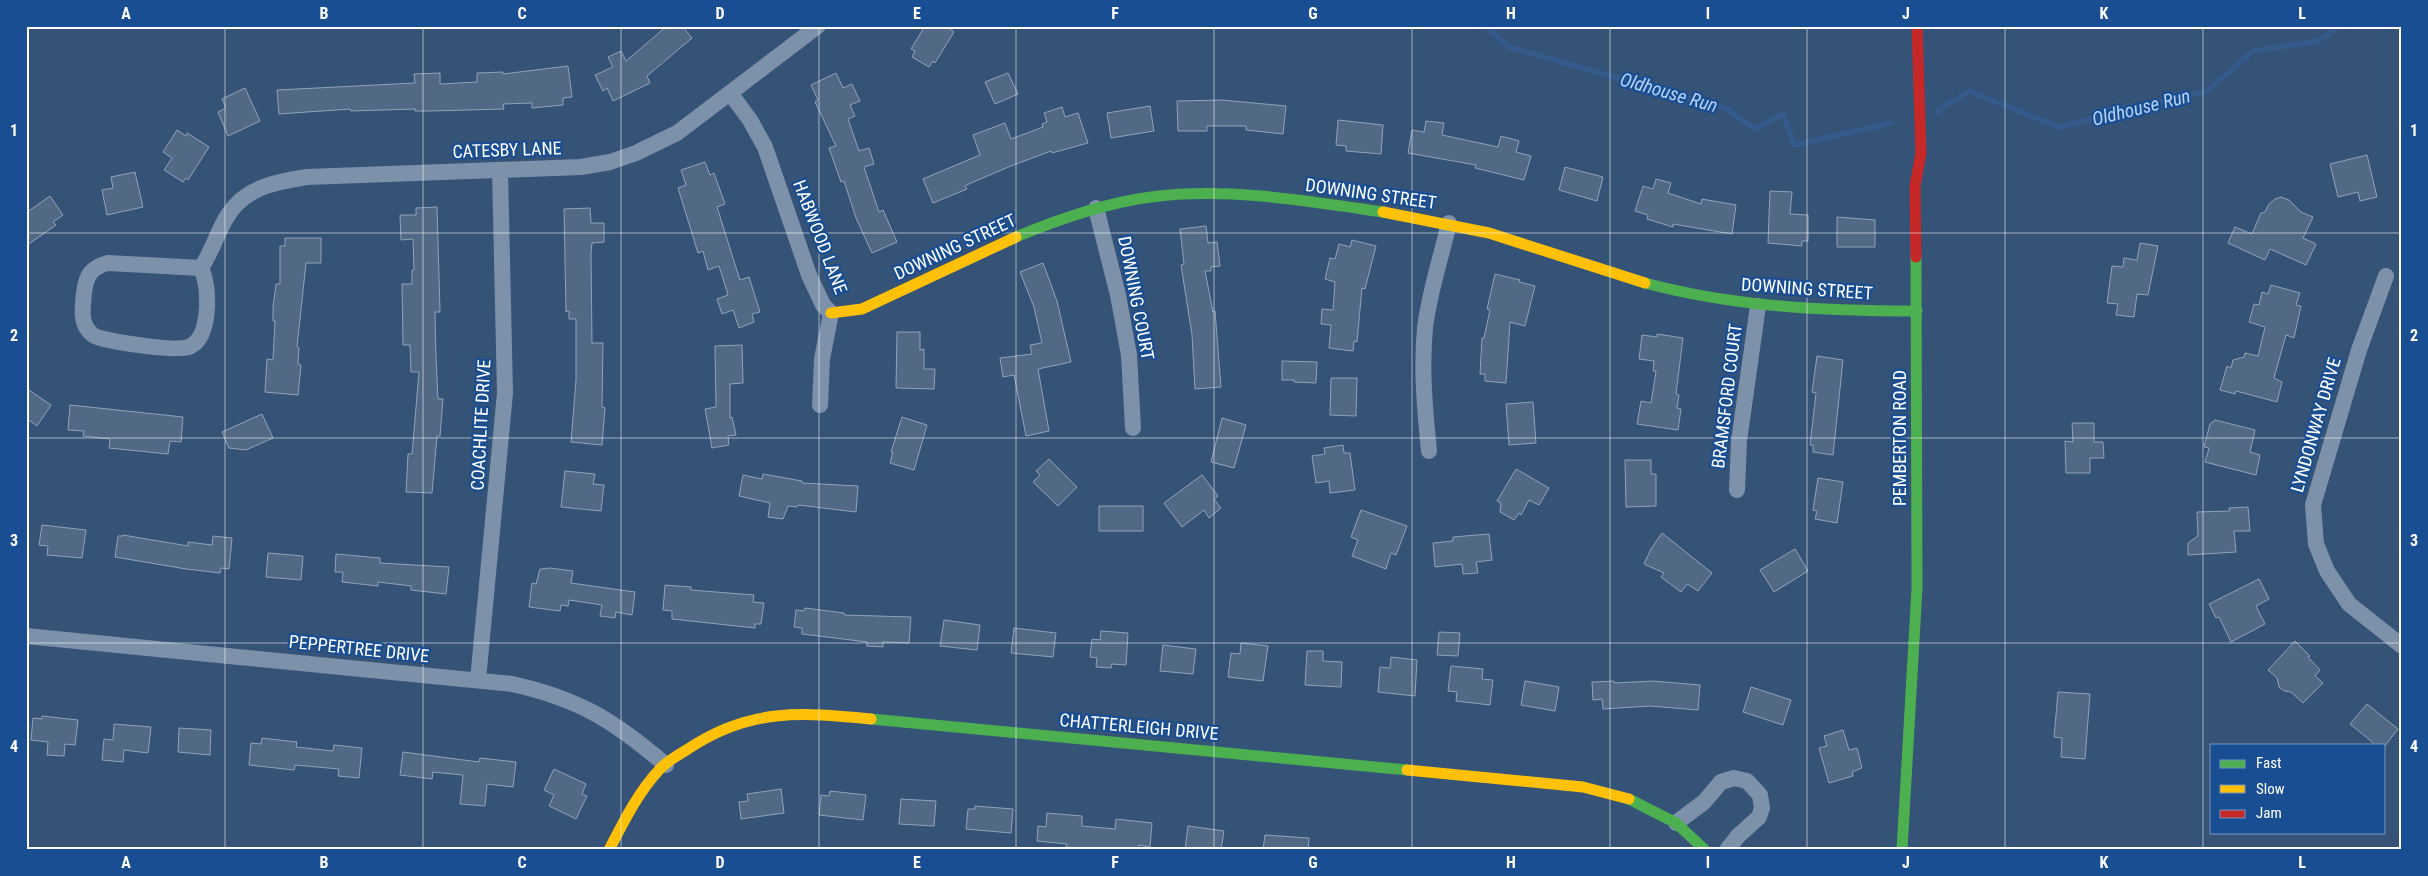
<svg xmlns="http://www.w3.org/2000/svg" width="2428" height="876" viewBox="0 0 2428 876" font-family="'Roboto Condensed',sans-serif">
<rect width="100%" height="100%" fill="#355277"/>
<g fill="none" stroke-linecap="round" stroke-linejoin="round">
<path stroke="#345b8b" stroke-width="5.5" d="M 1485,26 L 1509,47 L 1727,109 L 1755,129 L 1783,114 L 1794,145 L 1891,123
M 1936,112 L 1969,91 L 2059,127 L 2207,91 L 2253,51 L 2318,41 L 2340,26"/>
</g>
<path fill="#526986" stroke="#92a3b8" d="M 667,26 L 682,26 L 692,38 L 647,76 L 650,83 L 613,101 L 607,88 L 603,91 L 595,75 L 613,67 L 608,57 L 621,51 L 626,61 Z
M 925,26 L 946,26 L 954,32 L 935,63 L 933,61 L 929,67 L 912,57 L 915,51 L 911,49 Z
M 568,66 L 572,97 L 563,98 L 563,105 L 532,108 L 532,103 L 503,104 L 504,109 L 430,111 L 415,111 L 415,109 L 351,111 L 350,109 L 279,114 L 277,90 L 415,83 L 414,74 L 440,73 L 440,84 L 477,82 L 477,73 L 503,72 L 503,74 Z
M 836,73 L 843,88 L 852,84 L 860,101 L 850,105 L 855,116 L 848,119 L 859,151 L 869,148 L 874,164 L 864,167 L 879,212 L 883,210 L 897,242 L 872,253 L 856,218 L 844,181 L 841,182 L 829,148 L 836,146 L 815,102 L 818,100 L 811,85 Z
M 1008,73 L 1018,94 L 995,104 L 985,82 Z
M 245,88 L 260,121 L 228,136 L 218,112 L 226,108 L 222,99 Z
M 1222,100 L 1286,106 L 1283,134 L 1246,130 L 1246,126 L 1207,126 L 1207,131 L 1178,131 L 1177,101 Z
M 1150,106 L 1154,131 L 1111,138 L 1107,113 Z
M 1062,107 L 1065,117 L 1078,113 L 1088,143 L 1052,153 L 1051,151 L 1011,166 L 971,183 L 965,186 L 967,189 L 933,203 L 923,179 L 980,155 L 973,135 L 1005,123 L 1011,139 L 1043,127 L 1042,124 L 1047,122 L 1044,113 Z
M 1338,120 L 1383,125 L 1381,154 L 1346,151 L 1346,146 L 1336,145 Z
M 1426,121 L 1444,123 L 1442,135 L 1498,147 L 1501,136 L 1519,141 L 1516,152 L 1531,156 L 1524,180 L 1475,168 L 1476,165 L 1408,153 L 1412,130 L 1424,132 Z
M 177,130 L 186,136 L 187,133 L 209,147 L 188,180 L 186,178 L 183,182 L 164,170 L 172,158 L 163,152 Z
M 2367,155 L 2377,197 L 2360,201 L 2358,192 L 2338,197 L 2330,164 Z
M 705,162 L 710,175 L 714,173 L 725,204 L 717,207 L 740,280 L 749,277 L 760,312 L 752,314 L 754,322 L 739,328 L 733,310 L 722,314 L 717,299 L 728,295 L 719,266 L 708,270 L 703,251 L 698,253 L 678,188 L 686,185 L 681,170 Z
M 1565,167 L 1603,177 L 1597,201 L 1559,190 Z
M 135,172 L 143,207 L 107,215 L 102,190 L 113,188 L 111,177 Z
M 1656,179 L 1671,183 L 1668,193 L 1701,204 L 1702,199 L 1736,205 L 1732,234 L 1673,224 L 1673,227 L 1647,219 L 1648,215 L 1635,211 L 1643,186 L 1653,189 Z
M 1770,191 L 1792,192 L 1790,214 L 1808,215 L 1808,241 L 1802,241 L 1802,246 L 1768,243 Z
M 50,196 L 63,215 L 53,222 L 56,225 L 26,246 L 26,213 Z
M 2281,197 L 2289,200 L 2301,212 L 2313,217 L 2303,238 L 2316,244 L 2306,265 L 2270,249 L 2265,260 L 2228,243 L 2235,227 L 2252,234 L 2261,213 L 2265,212 L 2269,204 L 2275,199 Z
M 437,207 L 440,312 L 435,312 L 436,358 L 438,399 L 443,399 L 440,436 L 437,436 L 432,493 L 406,492 L 408,454 L 412,454 L 419,372 L 411,372 L 410,345 L 403,345 L 402,284 L 412,284 L 412,270 L 414,270 L 413,239 L 401,240 L 400,215 L 416,215 L 416,208 Z
M 590,208 L 591,223 L 604,223 L 604,242 L 592,243 L 591,253 L 592,343 L 603,343 L 602,407 L 605,408 L 602,445 L 571,442 L 576,380 L 576,319 L 569,319 L 569,311 L 566,312 L 564,209 Z
M 1837,217 L 1875,220 L 1875,247 L 1837,247 Z
M 1206,226 L 1208,243 L 1217,242 L 1220,266 L 1211,267 L 1211,271 L 1205,271 L 1213,312 L 1215,311 L 1221,387 L 1195,389 L 1192,335 L 1181,265 L 1184,264 L 1180,229 Z
M 285,238 L 321,238 L 321,263 L 306,263 L 297,347 L 299,348 L 298,364 L 301,365 L 298,395 L 265,392 L 267,359 L 273,360 L 275,321 L 273,321 L 273,307 L 276,284 L 280,284 L 280,246 L 285,246 Z
M 1352,240 L 1376,246 L 1365,289 L 1362,288 L 1357,342 L 1354,341 L 1353,351 L 1329,348 L 1331,325 L 1321,324 L 1322,309 L 1333,310 L 1335,282 L 1325,279 L 1330,258 L 1335,259 L 1339,244 L 1350,247 Z
M 2140,243 L 2158,246 L 2148,295 L 2137,294 L 2134,317 L 2116,315 L 2118,304 L 2107,303 L 2112,266 L 2123,267 L 2124,258 L 2137,260 Z
M 1043,263 L 1057,301 L 1071,362 L 1038,369 L 1049,431 L 1026,436 L 1014,375 L 1003,377 L 1000,358 L 1032,354 L 1030,345 L 1042,343 L 1034,307 L 1020,272 Z
M 1495,274 L 1520,280 L 1519,282 L 1535,286 L 1525,326 L 1510,322 L 1506,383 L 1485,381 L 1485,374 L 1480,374 L 1482,338 L 1484,338 L 1490,310 L 1487,309 Z
M 2271,285 L 2300,293 L 2296,305 L 2301,306 L 2294,338 L 2286,335 L 2274,378 L 2282,382 L 2277,402 L 2236,391 L 2235,394 L 2220,390 L 2227,366 L 2231,368 L 2233,360 L 2244,357 L 2245,353 L 2258,356 L 2265,327 L 2249,322 L 2254,304 L 2259,305 L 2262,292 L 2268,294 Z
M 897,332 L 920,332 L 920,350 L 924,349 L 924,369 L 935,369 L 934,389 L 896,388 Z
M 1657,334 L 1683,338 L 1676,394 L 1679,395 L 1677,408 L 1681,409 L 1678,430 L 1637,424 L 1641,401 L 1651,403 L 1656,371 L 1653,371 L 1654,361 L 1639,359 L 1642,335 L 1657,337 Z
M 742,345 L 743,383 L 730,384 L 730,418 L 732,417 L 736,435 L 728,436 L 729,445 L 712,448 L 705,409 L 716,407 L 715,346 Z
M 1817,356 L 1843,360 L 1833,455 L 1813,452 L 1813,445 L 1810,445 L 1816,393 L 1812,392 Z
M 1282,361 L 1317,362 L 1316,383 L 1294,382 L 1294,380 L 1282,380 Z
M 1331,378 L 1357,378 L 1356,416 L 1330,415 Z
M 26,388 L 51,405 L 37,426 L 26,418 Z
M 1533,402 L 1536,443 L 1509,445 L 1506,404 Z
M 70,405 L 183,417 L 181,442 L 170,441 L 168,454 L 109,448 L 110,439 L 83,436 L 84,431 L 68,430 Z
M 262,414 L 273,438 L 246,450 L 229,448 L 222,432 Z
M 902,417 L 927,425 L 914,470 L 890,463 L 893,452 L 891,452 Z
M 1222,418 L 1246,425 L 1234,468 L 1211,462 Z
M 2215,420 L 2255,430 L 2250,452 L 2260,455 L 2256,475 L 2205,462 L 2209,448 L 2204,447 L 2210,424 Z
M 2072,423 L 2094,423 L 2094,442 L 2103,442 L 2104,458 L 2090,458 L 2090,473 L 2066,473 L 2065,441 L 2073,442 Z
M 1343,445 L 1344,453 L 1350,453 L 1355,490 L 1330,493 L 1329,481 L 1316,483 L 1312,456 L 1325,454 L 1324,448 Z
M 1049,459 L 1077,487 L 1058,506 L 1033,482 L 1040,475 L 1036,471 Z
M 1625,460 L 1651,460 L 1651,474 L 1656,474 L 1656,506 L 1626,507 Z
M 1516,469 L 1549,488 L 1539,505 L 1529,500 L 1521,515 L 1519,513 L 1514,520 L 1500,512 L 1501,503 L 1497,501 Z
M 565,471 L 595,474 L 593,484 L 604,485 L 601,511 L 561,507 Z
M 763,474 L 802,481 L 802,483 L 858,486 L 856,512 L 798,505 L 797,507 L 788,506 L 783,519 L 768,517 L 770,503 L 739,496 L 743,475 L 762,479 Z
M 1202,475 L 1218,496 L 1214,499 L 1221,508 L 1209,518 L 1204,510 L 1182,527 L 1164,503 Z
M 1818,478 L 1843,482 L 1837,523 L 1815,519 L 1817,511 L 1813,510 Z
M 1099,506 L 1143,506 L 1143,531 L 1099,531 Z
M 2248,507 L 2250,531 L 2234,531 L 2236,552 L 2188,555 L 2188,543 L 2198,536 L 2197,512 L 2230,511 L 2229,508 Z
M 1361,510 L 1407,526 L 1396,555 L 1391,553 L 1386,569 L 1352,556 L 1358,540 L 1351,537 Z
M 42,525 L 86,530 L 82,558 L 47,555 L 48,546 L 39,545 Z
M 1662,533 L 1712,573 L 1698,591 L 1687,584 L 1681,592 L 1661,577 L 1664,573 L 1644,564 L 1651,549 Z
M 1489,534 L 1492,560 L 1476,562 L 1478,573 L 1463,574 L 1462,564 L 1435,567 L 1433,543 L 1453,541 L 1453,537 Z
M 123,535 L 188,546 L 188,542 L 212,545 L 213,536 L 232,538 L 229,569 L 221,568 L 220,573 L 186,569 L 115,557 L 118,536 L 123,536 Z
M 1795,549 L 1808,571 L 1774,592 L 1760,570 Z
M 268,553 L 303,556 L 301,580 L 266,577 Z
M 336,554 L 380,558 L 380,563 L 449,567 L 446,594 L 411,590 L 411,586 L 378,582 L 378,586 L 342,582 L 343,572 L 335,572 Z
M 550,568 L 573,571 L 571,583 L 635,592 L 632,615 L 616,612 L 615,618 L 600,616 L 602,605 L 569,600 L 568,606 L 561,605 L 560,611 L 529,607 L 532,583 L 536,584 L 540,569 Z
M 2259,579 L 2269,599 L 2256,606 L 2265,624 L 2231,642 L 2219,617 L 2216,618 L 2209,604 Z
M 665,585 L 691,587 L 691,590 L 754,595 L 753,602 L 764,603 L 761,624 L 755,624 L 755,628 L 672,619 L 672,611 L 663,610 Z
M 805,608 L 844,613 L 844,615 L 911,617 L 909,643 L 883,642 L 883,647 L 867,646 L 867,642 L 802,634 L 802,628 L 794,627 L 796,610 L 804,611 Z
M 944,620 L 980,625 L 977,650 L 940,646 Z
M 1014,628 L 1056,633 L 1053,657 L 1011,653 Z
M 1101,631 L 1128,633 L 1126,665 L 1112,664 L 1111,668 L 1096,667 L 1097,658 L 1090,657 L 1092,639 L 1100,640 Z
M 1439,632 L 1460,633 L 1458,656 L 1437,655 Z
M 2295,641 L 2310,656 L 2308,657 L 2320,670 L 2315,676 L 2323,683 L 2303,703 L 2291,692 L 2284,691 L 2279,687 L 2277,678 L 2268,670 Z
M 1241,643 L 1268,646 L 1263,681 L 1228,677 L 1231,653 L 1240,654 Z
M 1163,645 L 1196,649 L 1193,674 L 1160,671 Z
M 1307,651 L 1323,651 L 1323,661 L 1342,662 L 1341,687 L 1305,685 Z
M 1391,657 L 1417,660 L 1415,696 L 1378,692 L 1380,667 L 1390,668 Z
M 1451,666 L 1483,669 L 1482,679 L 1493,680 L 1490,705 L 1456,701 L 1457,692 L 1448,691 Z
M 1525,681 L 1559,687 L 1555,711 L 1521,705 Z
M 1614,681 L 1614,683 L 1652,681 L 1700,685 L 1698,710 L 1650,706 L 1603,709 L 1602,699 L 1593,700 L 1592,682 Z
M 1751,687 L 1791,700 L 1783,725 L 1743,712 Z
M 2058,692 L 2090,694 L 2085,759 L 2061,757 L 2062,738 L 2054,737 Z
M 2367,704 L 2398,729 L 2384,747 L 2384,745 L 2376,745 L 2350,724 Z
M 42,716 L 78,720 L 75,745 L 65,744 L 64,756 L 47,755 L 48,742 L 31,740 L 33,718 L 42,719 Z
M 114,724 L 151,727 L 148,753 L 124,750 L 123,762 L 102,760 L 104,739 L 113,740 Z
M 179,728 L 211,730 L 210,755 L 178,752 Z
M 1843,730 L 1849,750 L 1857,748 L 1862,768 L 1852,772 L 1853,776 L 1829,783 L 1819,748 L 1827,746 L 1824,736 Z
M 262,738 L 297,742 L 296,747 L 333,751 L 334,745 L 362,748 L 359,778 L 338,776 L 339,769 L 295,765 L 294,770 L 249,765 L 251,743 L 261,744 Z
M 403,752 L 479,762 L 480,758 L 516,762 L 513,787 L 487,784 L 485,806 L 460,804 L 463,775 L 433,772 L 432,779 L 400,775 Z
M 554,769 L 586,784 L 582,794 L 587,796 L 576,819 L 549,806 L 554,795 L 544,790 Z
M 781,789 L 784,813 L 741,819 L 739,802 L 748,801 L 747,794 Z
M 830,791 L 866,795 L 863,820 L 819,815 L 821,795 L 829,796 Z
M 901,799 L 936,801 L 934,826 L 899,824 Z
M 975,806 L 1013,809 L 1011,833 L 966,829 L 968,809 L 975,809 Z
M 1047,813 L 1082,816 L 1082,826 L 1115,829 L 1116,819 L 1152,823 L 1150,847 L 1139,845 L 1138,850 L 1091,850 L 1066,847 L 1067,844 L 1037,841 L 1038,826 L 1046,827 Z
M 1188,826 L 1224,831 L 1221,850 L 1185,850 Z
M 1265,835 L 1309,838 L 1308,850 L 1263,850 Z"/>
<g fill="none" stroke-linecap="round" stroke-linejoin="round">
<path stroke="#7d92aa" stroke-width="16" d="M 730,93 L 750,120 L 765,147 L 809,275 L 823,305 L 831,313 L 822,359 L 820,405
M 1096,208 L 1118,295 L 1129,355 L 1133,428
M 201,268 C 210,286 211,335 191,346 C 179,353 115,342 100,338 C 95,337 91,334 88,330 C 80,320 83,305 84,293 C 86,276 91,267 108,263 L 201,268 C 212,251 216,236 225,220 C 242,188 274,182 307,177 L 581,167 L 610,162 L 636,153 L 677,133 L 818,26
M 2386,276 L 2359,350 L 2313,505 L 2316,544 L 2327,571 L 2349,604 L 2402,646
M 1429,451 C 1425,410 1421,370 1425,328 C 1429,293 1441,258 1449,223
M 1737,490 L 1739,441 L 1758,306
M 26,636 L 512,684 C 580,699 614,721 666,765
M 478,680 L 505,393 L 500,171
M 1676,823 L 1704,802 L 1721,782 L 1734,778 L 1747,781 L 1760,795 L 1762,808 L 1759,817 L 1738,836 L 1727,850"/>
<path stroke="#4caf50" stroke-width="11" d="M 1016,237 C 1059,219 1105,203 1151,197 C 1227,187 1308,201 1383,212
M 1645,283 C 1735,307 1825,311 1917,311
M 871,719 L 1407,770
M 1629,799 L 1676,823 L 1705,850
M 1902,850 L 1917,588 L 1916,257"/>
<path stroke="#ffc107" stroke-width="11" d="M 1383,212 L 1489,233 L 1645,283
M 831,313 L 862,309 L 1016,237
M 1407,770 L 1583,787 L 1629,799
M 609,850 C 623,823 638,792 660,769 C 667,761 678,755 688,749 C 749,708 801,712 871,719"/>
<path stroke="#c62828" stroke-width="11" d="M 1916,257 L 1915,186 L 1921,153 L 1917,26"/>
</g>
<path fill="none" stroke="#fff" stroke-width="1" stroke-opacity="0.55" d="M 225,26 L 225,850M 423,26 L 423,850M 621,26 L 621,850M 819,26 L 819,850M 1016,26 L 1016,850M 1214,26 L 1214,850M 1412,26 L 1412,850M 1610,26 L 1610,850M 1807,26 L 1807,850M 2005,26 L 2005,850M 2203,26 L 2203,850M 26,233 L 2402,233M 26,438 L 2402,438M 26,643 L 2402,643"/>
<g text-anchor="middle" stroke-width="4.5" stroke-linejoin="round" paint-order="stroke">
<g font-size="18" fill="#fff" stroke="#194e93">
<text transform="translate(507 150) rotate(-2)" y="6">CATESBY LANE</text>
<text transform="translate(1371 194) rotate(8)" y="6">DOWNING STREET</text>
<text transform="translate(820 237) rotate(69)" y="6">HABWOOD LANE</text>
<text transform="translate(955 247) rotate(-25)" y="6">DOWNING STREET</text>
<text transform="translate(1807 289) rotate(4)" y="6">DOWNING STREET</text>
<text transform="translate(1136 298) rotate(79)" y="6">DOWNING COURT</text>
<text transform="translate(1727 396) rotate(-83)" y="6">BRAMSFORD COURT</text>
<text transform="translate(481 425) rotate(-87)" y="6">COACHLITE DRIVE</text>
<text transform="translate(2316 425) rotate(-74)" y="6">LYNDONWAY DRIVE</text>
<text transform="translate(1900 438) rotate(-90)" y="6">PEMBERTON ROAD</text>
<text transform="translate(359 649) rotate(6)" y="6">PEPPERTREE DRIVE</text>
<text transform="translate(1139 727) rotate(5)" y="6">CHATTERLEIGH DRIVE</text>
</g>
<g font-size="19" font-style="italic" fill="#b5d3f6" stroke="#194e93">
<text transform="translate(1669 92) rotate(16)" y="7">Oldhouse Run</text>
<text transform="translate(2141 107) rotate(-14)" y="7">Oldhouse Run</text>
</g>
</g>
<rect width="2428" height="876" fill="none" stroke="#194e93" stroke-width="55"/>
<rect x="2210" y="744" width="175" height="90" fill="#194e93" stroke="#7595be"/>
<rect x="2220" y="760" width="25" height="8" fill="#4caf50" stroke="#7595be"/>
<text x="2256" y="768" font-size="15" fill="#ffffff">Fast</text>
<rect x="2220" y="785" width="25" height="8" fill="#ffc107" stroke="#7595be"/>
<text x="2256" y="794" font-size="15" fill="#ffffff">Slow</text>
<rect x="2220" y="810" width="25" height="8" fill="#c62828" stroke="#7595be"/>
<text x="2256" y="818" font-size="15" fill="#ffffff">Jam</text>
<rect x="28" y="28" width="2372" height="820" fill="none" stroke="#fff" stroke-width="2"/>
<g font-size="16" text-anchor="middle" font-weight="bold" fill="#fff">
<text x="126" y="19">A</text>
<text x="324" y="19">B</text>
<text x="522" y="19">C</text>
<text x="720" y="19">D</text>
<text x="917" y="19">E</text>
<text x="1115" y="19">F</text>
<text x="1313" y="19">G</text>
<text x="1511" y="19">H</text>
<text x="1708" y="19">I</text>
<text x="1906" y="19">J</text>
<text x="2104" y="19">K</text>
<text x="2302" y="19">L</text>
<text x="14" y="136">1</text>
<text x="2414" y="136">1</text>
<text x="14" y="341">2</text>
<text x="2414" y="341">2</text>
<text x="14" y="546">3</text>
<text x="2414" y="546">3</text>
<text x="14" y="752">4</text>
<text x="2414" y="752">4</text>
<text x="126" y="868">A</text>
<text x="324" y="868">B</text>
<text x="522" y="868">C</text>
<text x="720" y="868">D</text>
<text x="917" y="868">E</text>
<text x="1115" y="868">F</text>
<text x="1313" y="868">G</text>
<text x="1511" y="868">H</text>
<text x="1708" y="868">I</text>
<text x="1906" y="868">J</text>
<text x="2104" y="868">K</text>
<text x="2302" y="868">L</text>
</g>
</svg>
